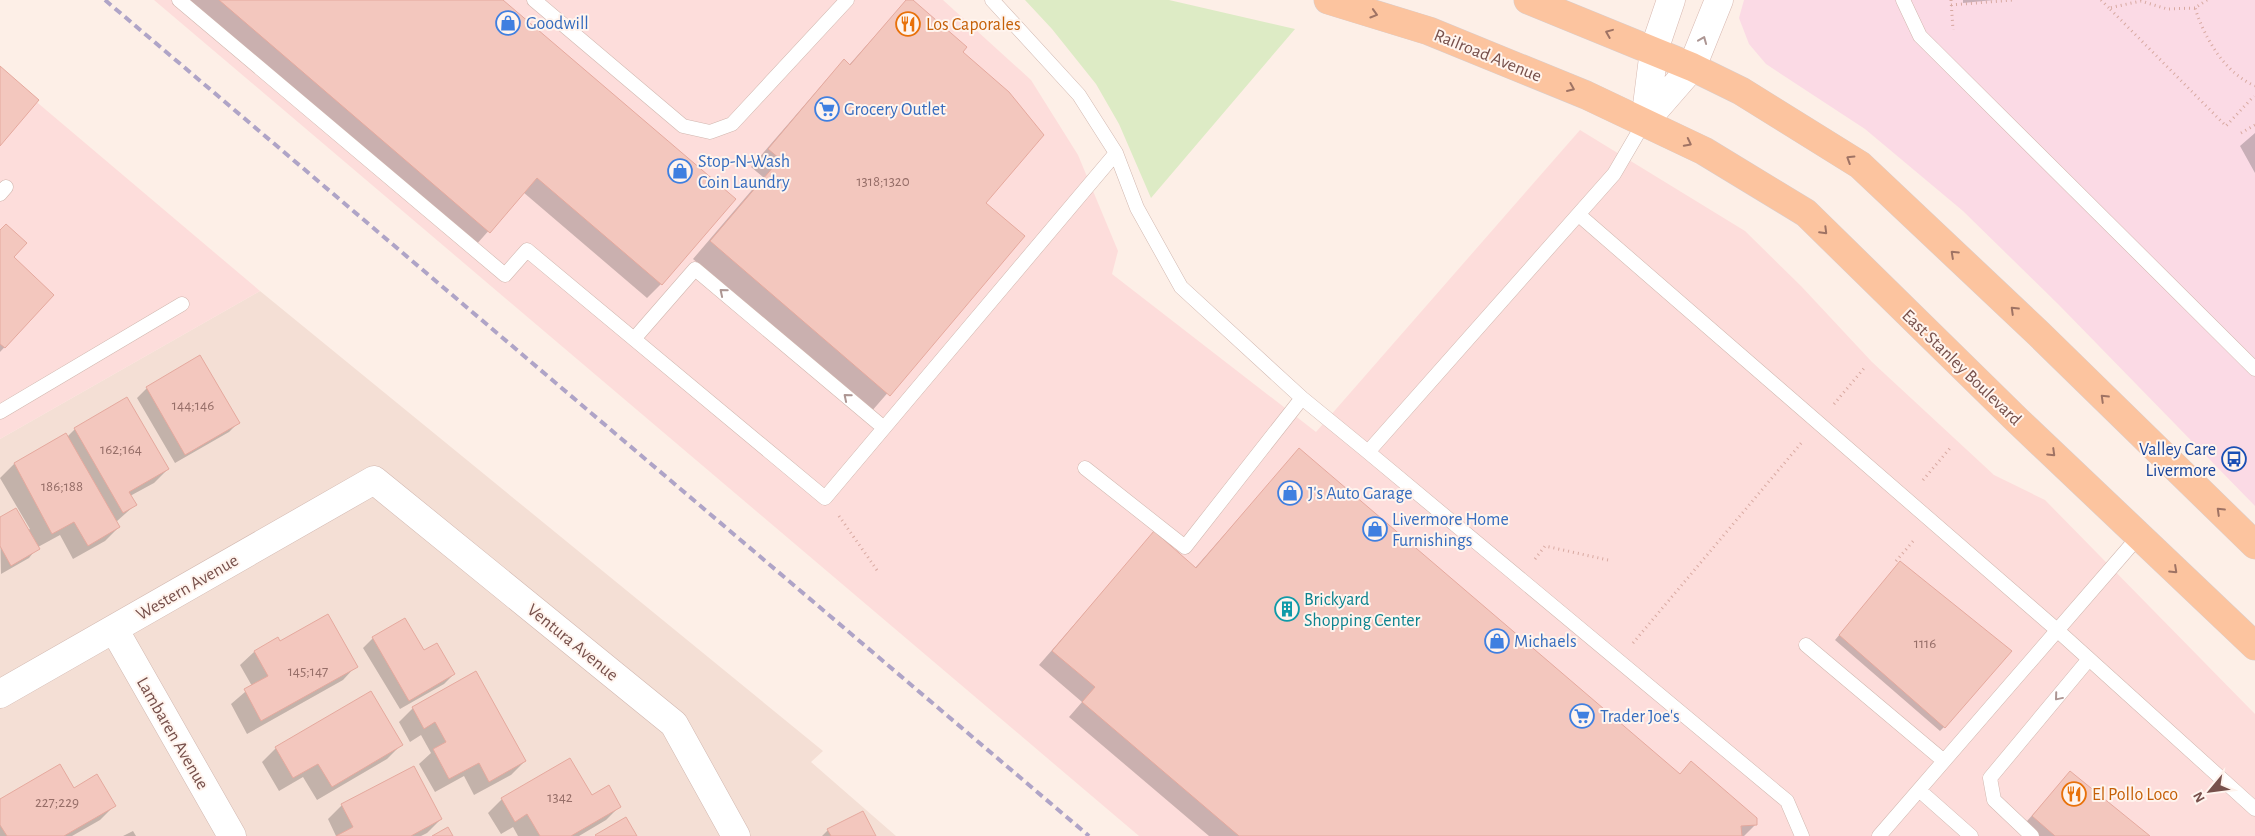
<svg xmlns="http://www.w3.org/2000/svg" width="2255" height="836" viewBox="0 0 2255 836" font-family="'Alegreya Sans',sans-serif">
<rect width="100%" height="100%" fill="#fdefe7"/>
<path fill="#f4dfd5" d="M 260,291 L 823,751 L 811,762 L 896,836 L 0,836 L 0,439 Z"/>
<path fill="#fddddb" d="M 154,0 L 943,0 L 1031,80 L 1078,155 L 1118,251 L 1112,274 L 1316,432 L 1580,130 L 1745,231 L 1801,286 L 1872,362 L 1994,475 L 2045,500 L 2255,714 L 2255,836 L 1139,836 Z
M 0,71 L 260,291 L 0,439 Z"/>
<path fill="#fbdae5" d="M 1744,0 L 2255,0 L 2255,506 L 2059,305 L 1963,211 L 1865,129 L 1766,64 L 1749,44 L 1739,18 Z"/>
<path fill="#ddebc5" d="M 1025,0 L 1169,0 L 1295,29 L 1151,198 L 1119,124 L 1096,84 L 1052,29 Z"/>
<path fill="#0003" d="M 189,0 L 501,0 L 661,284 L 647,298 L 523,192 L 475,246 Z
M 907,0 L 911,0 L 962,53 L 984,203 L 1024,236 L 871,412 L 693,259 L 763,177 L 751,167 L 827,79 L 844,61 L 849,65 Z
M 1963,0 L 1994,0 L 1963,3 Z
M 2255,133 L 2255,173 L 2240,146 Z
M 0,231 L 12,257 L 53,295 L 0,352 Z
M 147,388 L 239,422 L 229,432 L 175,463 L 137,398 Z
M 127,399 L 168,469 L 154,483 L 130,496 L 135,505 L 116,522 L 119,527 L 105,541 L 73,559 L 60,535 L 38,547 L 29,558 L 1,574 L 0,519 L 28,530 L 30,529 L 0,478 L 14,464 L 65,434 L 67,437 L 75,429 Z
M 1299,450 L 1679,775 L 1755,825 L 1744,836 L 1209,836 L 1069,717 L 1082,702 L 1039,665 L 1154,533 L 1195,568 Z
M 1896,567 L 1944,727 L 1940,731 L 1835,640 Z
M 373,638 L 423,652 L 454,674 L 444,684 L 400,709 L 363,648 Z
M 280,643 L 356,666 L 343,680 L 247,734 L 231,704 L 252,686 L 240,665 L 254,652 Z
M 413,708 L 525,761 L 511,775 L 474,795 L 464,776 L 435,792 L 419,764 L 431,753 L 421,735 L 410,742 L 399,722 Z
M 401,745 L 387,759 L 317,800 L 303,777 L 279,791 L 262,762 L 276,748 Z
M 413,768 L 441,819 L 427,833 L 421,836 L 336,836 L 328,819 L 342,805 Z
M 2070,773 L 2148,836 L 2025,836 L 2019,830 Z
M 73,790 L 114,806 L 100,820 L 72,836 L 0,836 L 0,800 Z
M 592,797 L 620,806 L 606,820 L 579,836 L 518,836 L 513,827 L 501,834 L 488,813 L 502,799 Z
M 828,830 L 875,836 L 822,836 Z
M 133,831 L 136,836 L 123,836 Z"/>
<path fill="#f3c7be" stroke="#e5a99e" d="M 219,0 L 503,0 L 736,199 L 662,285 L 537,178 L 490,233 Z
M 906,0 L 913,0 L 967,47 L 963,52 L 1009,92 L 1044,135 L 986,203 L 1025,236 L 890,396 L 710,241 L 780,159 L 768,149 L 844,59 L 850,65 Z
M 0,66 L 39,100 L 0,146 Z
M 6,224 L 27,243 L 14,257 L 54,295 L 5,348 L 0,344 L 0,230 Z
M 200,355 L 240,423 L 185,455 L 146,387 Z
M 127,397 L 169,469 L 129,492 L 137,505 L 123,513 L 74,428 Z
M 66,433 L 120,527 L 88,546 L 74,522 L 52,534 L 14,463 Z
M 1299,448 L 1680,774 L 1691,761 L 1757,818 L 1757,825 L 1741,826 L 1742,836 L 1239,836 L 1082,702 L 1095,687 L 1052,651 L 1154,531 L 1196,568 Z
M 16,508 L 40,549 L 11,566 L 0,546 L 0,517 Z
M 1900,561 L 2012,651 L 1945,728 L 1839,635 Z
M 328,614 L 358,667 L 261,721 L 244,689 L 268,676 L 254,651 L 278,637 L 280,641 Z
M 405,618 L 424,650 L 437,643 L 455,674 L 409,701 L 372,637 Z
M 476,671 L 526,761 L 489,782 L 479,763 L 449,779 L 433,749 L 446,742 L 435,722 L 424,729 L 412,707 Z
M 371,691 L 403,745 L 332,787 L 318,764 L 293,778 L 275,747 Z
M 570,758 L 592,795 L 609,785 L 621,807 L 571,836 L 540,836 L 527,814 L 515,822 L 501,798 Z
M 60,764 L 74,788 L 97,774 L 116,806 L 64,836 L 7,836 L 0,825 L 0,799 Z
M 414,766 L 442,819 L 411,836 L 336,836 L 353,827 L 341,804 Z
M 2070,771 L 2150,836 L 2055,836 L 2032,816 Z
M 863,811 L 876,836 L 831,836 L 827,829 Z
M 626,817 L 637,836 L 596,836 L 595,835 Z
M 448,827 L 453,836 L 432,836 Z"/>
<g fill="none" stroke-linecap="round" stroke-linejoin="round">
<g stroke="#d1b7af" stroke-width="15">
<path id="lane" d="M 179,0 L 505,275 L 527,250 L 825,498 L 1116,153
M 534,0 L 683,126 L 710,132 L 732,124 L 847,0
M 992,0 L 1079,95 L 1116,153 L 1137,208 L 1181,287 L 1302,398 L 1368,452
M 1903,0 L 1920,36 L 2255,369
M 1645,121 L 1614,174 L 1368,452 L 1787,801 L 1802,836
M 0,194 L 6,187
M 1579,215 L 2057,630 L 2255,809
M 634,339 L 695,269 L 884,428
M 0,412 L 182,304
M 1085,468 L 1185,547 L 1302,398
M 1806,645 L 1944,761
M 1919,790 L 1971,836
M 1879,836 L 2139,536
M 2032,836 L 1994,800 L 1990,778 L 2089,659"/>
</g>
<g stroke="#d1b7af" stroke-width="29">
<path id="street" d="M 114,629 L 232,836
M 0,694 L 374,480 L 674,724 L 736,836"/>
</g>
<g stroke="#d7b7af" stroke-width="29">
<path id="secondary" d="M 1645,121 L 1692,67 L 1719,0
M 1645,121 L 1654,50 L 1671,0"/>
</g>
<g stroke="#d9cecd" stroke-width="29">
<path id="primary" d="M 1328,0 L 1429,31 L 1586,95 L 1704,151 L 1806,213 L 2017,420 L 2255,646
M 1528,0 L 1692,67 L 1741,91 L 1860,165 L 2038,333 L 2255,545"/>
</g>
<path stroke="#d8a9a1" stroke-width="3" stroke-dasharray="1 4" stroke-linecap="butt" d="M 1951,0 L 1953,30
M 2101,0 L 2109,8
M 2207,0 L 2195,8 C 2205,39 2225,73 2255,86
M 1951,5 L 2013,0
M 2195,8 L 2167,9 L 2141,1 L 2109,8 L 2226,126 L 2254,96
M 2241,133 L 2255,125
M 1834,404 L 1866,366
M 1923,480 L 1951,447
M 839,516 L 879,573
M 1535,559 L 1545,546 L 1608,560
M 1896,561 L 1915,539
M 1633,643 L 1803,441"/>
<use href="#lane" stroke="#fff" stroke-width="14"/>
<use href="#street" stroke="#fff" stroke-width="28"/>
<use href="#secondary" stroke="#fff" stroke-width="28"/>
<use href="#primary" stroke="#fcc49f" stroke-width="28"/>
<path stroke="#afa4c7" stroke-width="4" stroke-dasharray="8 5" stroke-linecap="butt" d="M 105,0 L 1089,836"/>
</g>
<defs><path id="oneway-chevron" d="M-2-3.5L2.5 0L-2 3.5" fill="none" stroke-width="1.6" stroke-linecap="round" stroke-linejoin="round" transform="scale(1.25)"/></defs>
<g stroke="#9f7364">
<use href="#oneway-chevron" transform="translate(1374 14) rotate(17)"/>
<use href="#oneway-chevron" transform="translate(1609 33) rotate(-158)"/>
<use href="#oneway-chevron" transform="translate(1571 88) rotate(23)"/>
<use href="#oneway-chevron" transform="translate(1688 143) rotate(27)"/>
<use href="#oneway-chevron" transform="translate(1850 159) rotate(-148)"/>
<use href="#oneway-chevron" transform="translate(1824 231) rotate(45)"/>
<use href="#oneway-chevron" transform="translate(1954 254) rotate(-137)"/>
<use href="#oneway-chevron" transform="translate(2014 310) rotate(-136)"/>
<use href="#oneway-chevron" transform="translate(2104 398) rotate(-136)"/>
<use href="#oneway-chevron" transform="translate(2052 453) rotate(44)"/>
<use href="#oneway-chevron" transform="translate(2220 511) rotate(-136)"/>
<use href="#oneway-chevron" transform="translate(2174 570) rotate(43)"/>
</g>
<g stroke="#ad9693">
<use href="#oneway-chevron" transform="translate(1703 40) rotate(-68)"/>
<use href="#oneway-chevron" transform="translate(723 292) rotate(-140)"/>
<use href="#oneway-chevron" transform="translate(847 397) rotate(-140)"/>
<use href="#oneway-chevron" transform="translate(2058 697) rotate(130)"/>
</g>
<defs>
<g id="shop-ring" transform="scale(1.25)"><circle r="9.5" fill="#fff4ee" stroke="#3f7fe0" stroke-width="1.5"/><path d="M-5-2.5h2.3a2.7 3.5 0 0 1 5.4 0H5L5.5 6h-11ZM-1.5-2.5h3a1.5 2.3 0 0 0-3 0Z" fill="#3f7fe0"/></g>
<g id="restaurant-ring" transform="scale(1.25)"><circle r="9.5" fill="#fff4ee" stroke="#e8710a" stroke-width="1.5"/><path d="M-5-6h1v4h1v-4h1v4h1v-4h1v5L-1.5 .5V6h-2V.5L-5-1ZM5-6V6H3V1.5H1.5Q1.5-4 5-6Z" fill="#e8710a"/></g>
<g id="supermarket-ring" transform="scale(1.25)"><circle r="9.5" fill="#fff4ee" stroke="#3f7fe0" stroke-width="1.5"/><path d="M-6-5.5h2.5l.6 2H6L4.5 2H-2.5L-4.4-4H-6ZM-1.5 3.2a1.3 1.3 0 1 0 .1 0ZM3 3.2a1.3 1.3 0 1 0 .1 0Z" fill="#3f7fe0"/></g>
<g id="bus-ring" transform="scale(1.25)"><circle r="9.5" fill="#fff4ee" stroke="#1a4fb4" stroke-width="1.5"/><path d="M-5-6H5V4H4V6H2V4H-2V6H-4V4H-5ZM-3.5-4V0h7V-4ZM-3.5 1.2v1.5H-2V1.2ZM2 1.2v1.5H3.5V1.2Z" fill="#1a4fb4"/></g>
<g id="building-ring" transform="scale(1.25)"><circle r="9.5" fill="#fff4ee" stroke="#0f9aa8" stroke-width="1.5"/><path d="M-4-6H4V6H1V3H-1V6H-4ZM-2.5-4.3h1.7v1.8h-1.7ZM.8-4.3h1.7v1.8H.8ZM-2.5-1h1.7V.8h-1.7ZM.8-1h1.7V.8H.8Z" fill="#0f9aa8"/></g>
</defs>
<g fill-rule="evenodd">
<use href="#shop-ring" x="508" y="23"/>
<use href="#restaurant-ring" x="908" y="24"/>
<use href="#supermarket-ring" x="827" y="109"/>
<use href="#shop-ring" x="680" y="171"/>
<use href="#bus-ring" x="2234" y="459"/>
<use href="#shop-ring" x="1290" y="493"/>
<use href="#shop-ring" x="1375" y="529"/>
<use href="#building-ring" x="1287" y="609"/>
<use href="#shop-ring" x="1497" y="641"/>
<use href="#supermarket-ring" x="1582" y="716"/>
<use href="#restaurant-ring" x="2074" y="794"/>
</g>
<g text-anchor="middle" stroke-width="4" stroke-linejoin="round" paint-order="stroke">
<g font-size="15" fill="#966e68">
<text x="883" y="186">1318;1320</text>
<text x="193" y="410">144;146</text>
<text x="121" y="454">162;164</text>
<text x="62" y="491">186;188</text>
<text x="1925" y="648">1116</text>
<text x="308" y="676">145;147</text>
<text x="560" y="802">1342</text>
<text x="57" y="807">227;229</text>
</g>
<g font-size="18" fill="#366cbe" stroke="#fff4ee" text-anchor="start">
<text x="526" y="29">Goodwill</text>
<text x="844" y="115">Grocery Outlet</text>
<text x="698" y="167">Stop-N-Wash<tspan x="698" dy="21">Coin Laundry</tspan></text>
<text x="1308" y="499">J's Auto Garage</text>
<text x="1392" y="525">Livermore Home<tspan x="1392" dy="21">Furnishings</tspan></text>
<text x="1514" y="647">Michaels</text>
<text x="1600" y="722">Trader Joe's</text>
</g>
<g font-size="18" fill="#c56008" stroke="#fff4ee" text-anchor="start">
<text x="926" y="30">Los Caporales</text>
<text x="2092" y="800">El Pollo Loco</text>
</g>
<g font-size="18" fill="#77504b" stroke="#fff4ee">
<text transform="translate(1488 55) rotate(22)" y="6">Railroad Avenue</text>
<text transform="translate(1962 367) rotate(44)" y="6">East Stanley Boulevard</text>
<text transform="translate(187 587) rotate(-30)" y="6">Western Avenue</text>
<text transform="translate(573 642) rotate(39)" y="6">Ventura Avenue</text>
<text transform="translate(173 733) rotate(60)" y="6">Lambaren Avenue</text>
</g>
<g font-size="18" fill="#164399" stroke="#fff4ee" text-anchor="end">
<text x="2216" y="455">Valley Care<tspan x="2216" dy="21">Livermore</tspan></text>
</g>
<g font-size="18" fill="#0d838f" stroke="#fff4ee" text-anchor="start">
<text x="1304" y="605">Brickyard<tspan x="1304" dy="21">Shopping Center</tspan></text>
</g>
</g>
<g transform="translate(2210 791) rotate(241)" stroke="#fff4ee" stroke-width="4" paint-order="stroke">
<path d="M0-4L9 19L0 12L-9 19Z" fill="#77504b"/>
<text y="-8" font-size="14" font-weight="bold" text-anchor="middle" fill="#77504b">N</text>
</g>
</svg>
